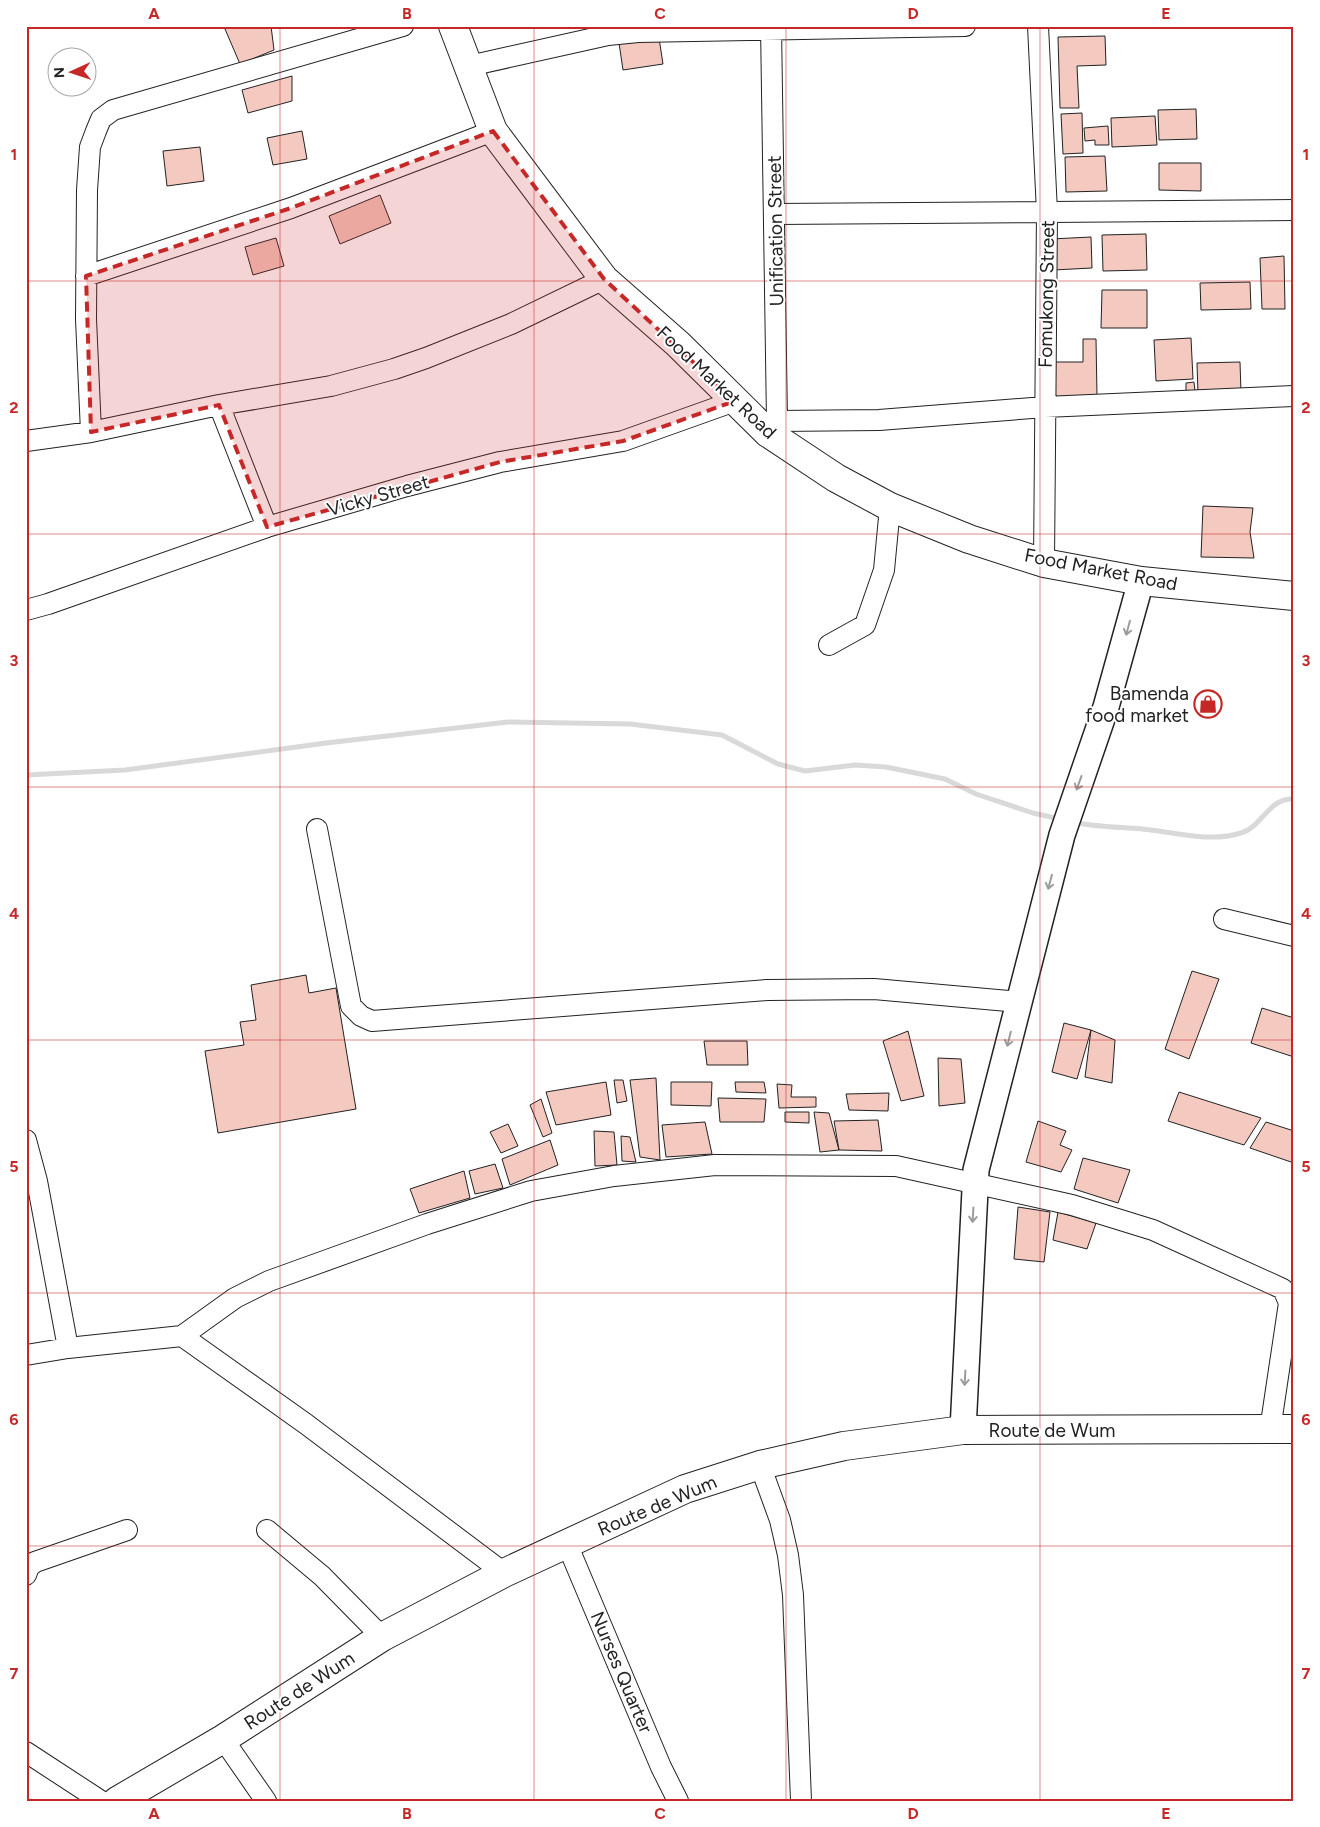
<svg xmlns="http://www.w3.org/2000/svg" width="1320" height="1827" viewBox="0 0 1320 1827" font-family="Figtree,sans-serif">
<rect width="100%" height="100%" fill="#fff"/>
<g fill="none" stroke-linecap="round" stroke-linejoin="round">
<path stroke="#d9d9d9" stroke-width="5" d="M 26,775 L 125,770 L 326,743 L 508,722 L 630,724 L 722,735 L 778,764 L 805,771 L 855,765 L 886,767 L 945,779 L 976,794 L 1033,813 L 1060,819
M 1073,822 C 1095,827 1119,827 1142,829 C 1174,832 1209,843 1241,833 C 1261,828 1269,797 1294,799"/>
</g>
<path fill="#f3c9c0" stroke="#222" d="M 233,26 L 271,26 L 274,50 L 240,64 L 225,29 Z
M 1105,36 L 1106,65 L 1077,66 L 1079,108 L 1060,108 L 1058,37 Z
M 659,38 L 663,64 L 623,70 L 619,43 Z
M 292,76 L 292,101 L 248,113 L 242,90 Z
M 1196,109 L 1197,139 L 1159,140 L 1158,110 Z
M 1082,113 L 1083,153 L 1063,154 L 1061,114 Z
M 1155,116 L 1157,145 L 1112,147 L 1111,118 Z
M 1108,126 L 1109,145 L 1095,145 L 1095,140 L 1085,141 L 1084,128 Z
M 302,131 L 307,159 L 273,165 L 267,138 Z
M 200,147 L 204,181 L 167,186 L 163,151 Z
M 1105,156 L 1107,191 L 1066,192 L 1065,157 Z
M 1159,163 L 1201,163 L 1201,191 L 1159,190 Z
M 380,195 L 391,223 L 340,244 L 329,216 Z
M 1146,234 L 1147,270 L 1103,271 L 1102,235 Z
M 1091,237 L 1092,268 L 1053,270 L 1051,239 Z
M 276,238 L 284,266 L 253,275 L 245,247 Z
M 1284,256 L 1285,309 L 1262,309 L 1260,258 Z
M 1250,282 L 1251,309 L 1201,310 L 1200,283 Z
M 1102,290 L 1147,290 L 1147,328 L 1101,328 Z
M 1191,338 L 1193,379 L 1156,381 L 1154,340 Z
M 1083,339 L 1096,339 L 1097,396 L 1055,397 L 1055,362 L 1083,362 Z
M 1240,362 L 1241,393 L 1198,394 L 1197,363 Z
M 1194,382 L 1195,391 L 1186,391 L 1186,383 Z
M 1203,506 L 1253,508 L 1250,532 L 1254,558 L 1201,557 Z
M 1192,971 L 1219,979 L 1189,1059 L 1165,1049 Z
M 306,975 L 309,993 L 336,988 L 356,1109 L 218,1133 L 205,1051 L 244,1045 L 240,1022 L 256,1020 L 251,985 Z
M 1262,1008 L 1294,1018 L 1294,1057 L 1251,1043 Z
M 1064,1023 L 1091,1030 L 1077,1079 L 1052,1072 Z
M 1091,1030 L 1115,1040 L 1112,1083 L 1085,1077 Z
M 908,1031 L 924,1096 L 901,1101 L 883,1041 Z
M 704,1041 L 747,1041 L 748,1065 L 707,1065 Z
M 938,1058 L 961,1059 L 965,1103 L 939,1106 Z
M 656,1078 L 660,1160 L 640,1157 L 630,1080 Z
M 614,1080 L 623,1080 L 627,1101 L 617,1103 Z
M 606,1082 L 611,1115 L 556,1125 L 546,1092 Z
M 671,1082 L 712,1082 L 711,1106 L 671,1105 Z
M 735,1082 L 764,1082 L 766,1093 L 736,1092 Z
M 777,1084 L 792,1085 L 791,1097 L 816,1097 L 816,1107 L 779,1108 Z
M 1179,1092 L 1261,1118 L 1244,1145 L 1168,1121 Z
M 889,1093 L 888,1111 L 849,1110 L 846,1094 Z
M 718,1098 L 766,1099 L 764,1122 L 720,1122 Z
M 541,1099 L 552,1133 L 543,1137 L 530,1105 Z
M 785,1112 L 809,1112 L 809,1123 L 785,1122 Z
M 814,1112 L 829,1113 L 839,1150 L 820,1152 Z
M 878,1120 L 882,1151 L 839,1150 L 834,1121 Z
M 1038,1121 L 1066,1131 L 1060,1145 L 1072,1150 L 1061,1172 L 1026,1162 Z
M 705,1122 L 712,1154 L 666,1157 L 662,1125 Z
M 1266,1122 L 1294,1131 L 1294,1163 L 1250,1148 Z
M 508,1124 L 518,1146 L 501,1153 L 490,1132 Z
M 594,1131 L 614,1132 L 617,1165 L 595,1166 Z
M 621,1136 L 630,1137 L 636,1162 L 622,1161 Z
M 550,1140 L 558,1165 L 510,1185 L 502,1159 Z
M 1083,1158 L 1130,1170 L 1118,1203 L 1074,1189 Z
M 495,1164 L 503,1188 L 475,1194 L 469,1171 Z
M 464,1171 L 470,1198 L 419,1213 L 410,1189 Z
M 1018,1207 L 1050,1212 L 1044,1262 L 1014,1259 Z
M 1058,1212 L 1096,1223 L 1087,1249 L 1053,1240 Z"/>
<g fill="none" stroke-linecap="round" stroke-linejoin="round">
<g stroke="#222" stroke-width="22">
<path id="minor" d="M 1038,26 L 1047,212 L 1044,563
M 469,66 L 608,35 L 638,32 L 965,26
M 775,214 L 1294,210
M 86,276 L 291,208 L 493,131
M 219,405 L 267,527
M 777,421 L 879,420 L 1045,407 L 1294,396
M 770,431 L 777,421 L 771,26
M 91,432 L 86,319 L 87,190 L 90,147 L 96,131 L 101,119 L 113,110 L 403,26
M 26,441 L 91,432 L 219,405 L 331,386 L 394,369 L 426,358 L 511,324 L 604,279
M 26,610 L 48,604 L 267,527 L 407,486 L 500,462 L 623,441 L 735,401
M 829,645 L 865,625 L 884,570 L 890,507
M 317,829 L 351,1006 L 361,1016 L 372,1021 L 767,990 L 874,989 L 1019,1002
M 1224,919 L 1294,936
M 26,1140 L 37,1181 L 68,1348
M 182,1336 L 235,1298 L 269,1281 L 427,1224 L 531,1191 L 614,1176 L 715,1165 L 896,1166 L 1072,1205 L 1153,1230 L 1283,1289 L 1289,1303 L 1270,1430
M 26,1355 L 68,1348 L 182,1336 L 306,1424 L 504,1573
M 760,1465 L 780,1520 L 788,1555 L 793,1595 L 801,1801
M 267,1530 L 322,1576 L 382,1637
M 567,1544 L 661,1767 L 678,1801
M 26,1575 L 29,1567 L 35,1562 L 127,1530
M 223,1739 L 266,1801
M 26,1752 L 101,1801"/>
</g>
<g stroke="#222" stroke-width="28">
<path id="major" d="M 963,1430 L 976,1170 L 1062,835 L 1106,707 L 1141,581"/>
</g>
<g stroke="#222" stroke-width="30">
<path id="highway" d="M 453,26 L 493,131 L 604,279 L 678,344 L 768,433 L 836,478 L 890,507 L 969,539 L 1044,563 L 1141,581 L 1294,596
M 117,1801 L 223,1739 L 382,1637 L 504,1573 L 685,1489 L 760,1465 L 844,1446 L 963,1430 L 1294,1429"/>
</g>
<use href="#minor" stroke="#fff" stroke-width="20"/>
<use href="#major" stroke="#fff" stroke-width="25"/>
<use href="#highway" stroke="#fff" stroke-width="28"/>
</g>
<defs><path id="oneway-shaft" d="M-6 0H5M1.5-3L5.5 0L1.5 3" fill="none" stroke-width="1.6" stroke-linecap="round" stroke-linejoin="round" transform="scale(1.25)"/></defs>
<g stroke="#9c9c9c">
<use href="#oneway-shaft" transform="translate(1128 628) rotate(105)"/>
<use href="#oneway-shaft" transform="translate(1079 783) rotate(110)"/>
<use href="#oneway-shaft" transform="translate(1050 882) rotate(105)"/>
<use href="#oneway-shaft" transform="translate(1009 1039) rotate(104)"/>
<use href="#oneway-shaft" transform="translate(973 1215) rotate(93)"/>
<use href="#oneway-shaft" transform="translate(965 1378) rotate(93)"/>
</g>
<path fill="#c62828" fill-opacity="0.2" stroke="#c62828" stroke-width="4" stroke-dasharray="10 6" stroke-linejoin="round" d="M 493,131 L 604,279 L 735,401 L 623,441 L 500,462 L 267,527 L 219,405 L 91,432 L 86,276 L 291,208 Z"/>
<path fill="none" stroke="#c62828" stroke-width="1" stroke-opacity="0.55" d="M 280,26 L 280,1801M 534,26 L 534,1801M 786,26 L 786,1801M 1040,26 L 1040,1801M 26,281 L 1294,281M 26,534 L 1294,534M 26,787 L 1294,787M 26,1040 L 1294,1040M 26,1293 L 1294,1293M 26,1546 L 1294,1546"/>
<defs>
<g id="shop-ring" transform="scale(1.4375)"><circle r="9.5" fill="#fff" stroke="#c62828" stroke-width="1.5"/><path d="M-5-2.5h2.3a2.7 3.5 0 0 1 5.4 0H5L5.5 6h-11ZM-1.5-2.5h3a1.5 2.3 0 0 0-3 0Z" fill="#c62828"/></g>
</defs>
<g fill-rule="evenodd">
<use href="#shop-ring" x="1208" y="704"/>
</g>
<g text-anchor="middle" stroke-width="4" stroke-linejoin="round" paint-order="stroke">
<g font-size="19" fill="#222" stroke="#fff">
<text transform="translate(775 231) rotate(-91)" y="7">Unification Street</text>
<text transform="translate(1046 294) rotate(-89)" y="7">Fomukong Street</text>
<text transform="translate(717 382) rotate(43)" y="7">Food Market Road</text>
<text transform="translate(378 495) rotate(-16)" y="7">Vicky Street</text>
<text transform="translate(1101 569) rotate(11)" y="7">Food Market Road</text>
<text x="1052" y="1437">Route de Wum</text>
<text transform="translate(657 1505) rotate(-23)" y="7">Route de Wum</text>
<text transform="translate(622 1672) rotate(67)" y="7">Nurses Quarter</text>
<text transform="translate(299 1690) rotate(-33)" y="7">Route de Wum</text>
</g>
<g font-size="19" fill="#222" stroke="#fff" text-anchor="end">
<text x="1189" y="700">Bamenda<tspan x="1189" dy="22">food market</tspan></text>
</g>
</g>
<rect width="1320" height="1827" fill="none" stroke="#ffffff" stroke-width="55"/>
<g transform="translate(72 72) rotate(267)"><circle r="24" fill="#ffffff" stroke="#a7a7a7"/>
<path d="M0-4L9 19L0 12L-9 19Z" fill="#c62828"/>
<text y="-8" font-size="14" font-weight="bold" text-anchor="middle" fill="#222222">N</text>
</g>
<rect x="28" y="28" width="1264" height="1772" fill="none" stroke="#c62828" stroke-width="2"/>
<g font-size="16" text-anchor="middle" font-weight="bold" fill="#c62828">
<text x="154" y="19">A</text>
<text x="407" y="19">B</text>
<text x="660" y="19">C</text>
<text x="913" y="19">D</text>
<text x="1166" y="19">E</text>
<text x="14" y="160">1</text>
<text x="1306" y="160">1</text>
<text x="14" y="413">2</text>
<text x="1306" y="413">2</text>
<text x="14" y="666">3</text>
<text x="1306" y="666">3</text>
<text x="14" y="919">4</text>
<text x="1306" y="919">4</text>
<text x="14" y="1172">5</text>
<text x="1306" y="1172">5</text>
<text x="14" y="1425">6</text>
<text x="1306" y="1425">6</text>
<text x="14" y="1679">7</text>
<text x="1306" y="1679">7</text>
<text x="154" y="1819">A</text>
<text x="407" y="1819">B</text>
<text x="660" y="1819">C</text>
<text x="913" y="1819">D</text>
<text x="1166" y="1819">E</text>
</g>
</svg>
